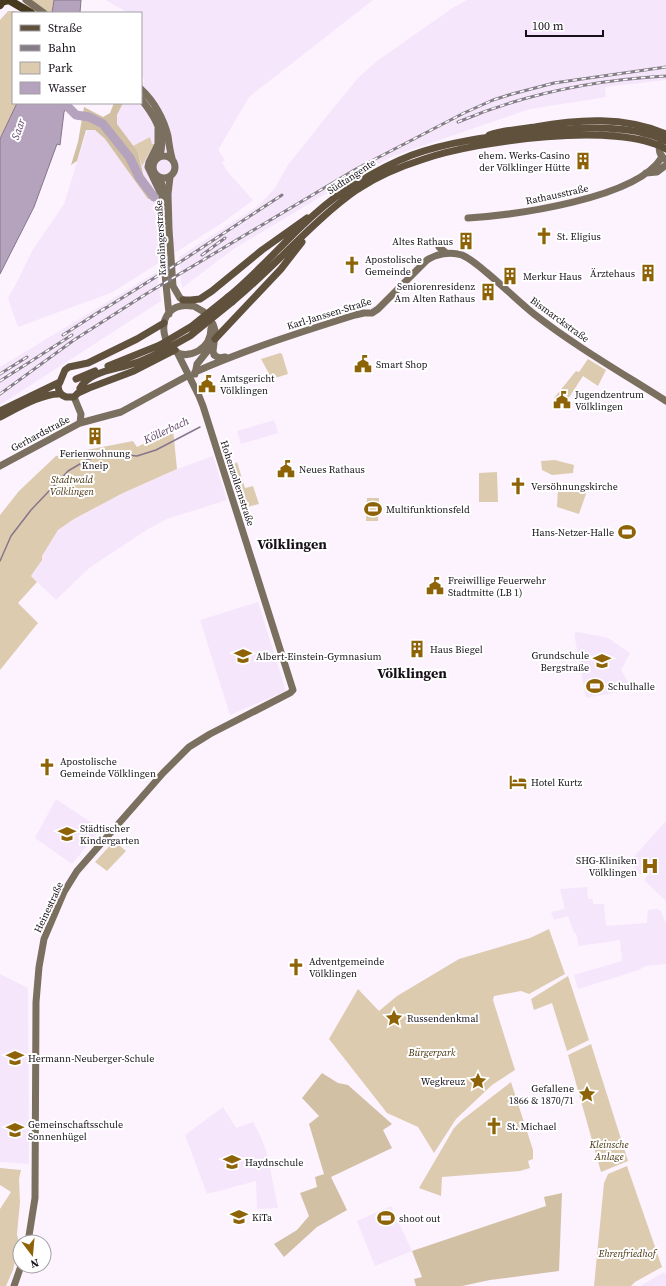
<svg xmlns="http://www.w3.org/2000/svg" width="666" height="1286" viewBox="0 0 666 1286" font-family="'Source Serif 4',serif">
<rect width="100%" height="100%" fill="#fcf3ff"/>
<path fill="#f5e6fb" d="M 106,0 L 373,0 L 249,97 L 218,150 L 225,160 L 222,162 L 227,171 L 253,200 L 225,221 L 113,292 L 18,327 L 8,298 L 17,282 L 32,251 L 64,204 L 87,130 L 95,130 L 105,139 L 148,199 L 154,198 L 154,192 L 144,178 L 138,152 L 117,124 L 117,115 L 123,103 L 141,103 L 141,85 L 145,80 L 141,77 L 141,13 L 128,13 Z
M 467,0 L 666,0 L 666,80 L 605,87 L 606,97 L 530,109 L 393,156 L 347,181 L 232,250 L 182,288 L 179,257 L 258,206 L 275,188 L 288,165 L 339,101 L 358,78 L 377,61 L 454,7 Z
M 157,272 L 161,301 L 0,405 L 0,367 Z
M 274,420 L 278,433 L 241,444 L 237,431 Z
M 213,456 L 227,500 L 167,519 L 148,529 L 89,568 L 56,600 L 31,576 L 37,568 L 42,556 L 58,530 L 74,519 L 123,493 L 175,470 Z
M 258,602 L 286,691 L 230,715 L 200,620 Z
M 578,632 L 608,638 L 630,653 L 621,670 L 632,689 L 586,698 L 574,633 Z
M 56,799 L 101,829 L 72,864 L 35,838 Z
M 666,821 L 666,901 L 644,880 L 648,875 L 644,872 L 641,875 L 630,861 Z
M 587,887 L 588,899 L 593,899 L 593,904 L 604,904 L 606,926 L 647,923 L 648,910 L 657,909 L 661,911 L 666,924 L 666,964 L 645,966 L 639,970 L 578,989 L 574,975 L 622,961 L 620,940 L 579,946 L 576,933 L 574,933 L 568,916 L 554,920 L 551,912 L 565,909 L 560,889 Z
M 0,974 L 28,988 L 29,1164 L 0,1162 Z
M 223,1107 L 236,1128 L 253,1122 L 261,1137 L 266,1151 L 271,1173 L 278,1208 L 257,1209 L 256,1181 L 207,1194 L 185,1135 Z
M 391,1206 L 412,1251 L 375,1266 L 357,1221 Z
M 664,1272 L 666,1275 L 666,1286 L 640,1286 Z"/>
<path fill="#ddcbaf" d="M 26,0 L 54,0 L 52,13 L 21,13 Z
M 8,11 L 15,11 L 19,13 L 13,13 L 13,103 L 17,103 L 0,139 L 0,20 Z
M 150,137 L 152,144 L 154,144 L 142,166 L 138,152 L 133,146 Z
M 280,353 L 282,354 L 288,374 L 272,379 L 261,359 Z
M 588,359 L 606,370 L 598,386 L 583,376 L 568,399 L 561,395 L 557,401 L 554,398 L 576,371 L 579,372 Z
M 173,429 L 177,469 L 123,493 L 74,519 L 58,530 L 42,556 L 42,560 L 31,576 L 37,582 L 18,603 L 38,623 L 0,670 L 0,515 L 19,491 L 56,456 L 133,441 L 137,447 Z
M 555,460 L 574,465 L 573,473 L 552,475 L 542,470 L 541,461 Z
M 237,462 L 245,488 L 253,486 L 259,504 L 243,508 L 240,505 L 230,471 L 232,466 Z
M 497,472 L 498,502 L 479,502 L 479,473 Z
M 568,485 L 577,485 L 588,488 L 579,514 L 557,507 L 558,488 L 559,487 Z
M 367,498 L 379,498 L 378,521 L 366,521 Z
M 114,841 L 126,851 L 107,871 L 95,862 Z
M 549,929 L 565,974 L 529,994 L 521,991 L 494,996 L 493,1000 L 515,1070 L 492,1085 L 456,1119 L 434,1153 L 418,1127 L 387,1113 L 329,1039 L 358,989 L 379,1011 L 397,996 L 459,959 L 530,938 Z
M 568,976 L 589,1040 L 567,1051 L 552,1003 L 534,1010 L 531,999 Z
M 591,1044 L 628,1161 L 601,1172 L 568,1055 Z
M 511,1082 L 533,1150 L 533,1159 L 528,1161 L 530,1168 L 520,1171 L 442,1177 L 441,1196 L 419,1188 L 454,1128 L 462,1120 Z
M 627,1166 L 662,1267 L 635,1282 L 631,1286 L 594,1286 L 604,1183 L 608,1174 Z
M 0,1168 L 21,1170 L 19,1179 L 20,1202 L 17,1234 L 19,1244 L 13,1270 L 6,1286 L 0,1286 L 0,1209 L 11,1192 L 0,1185 Z"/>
<path fill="#d2c0a4" d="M 114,103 L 123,103 L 117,115 L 117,124 L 138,152 L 144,178 L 154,192 L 154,199 L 148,199 L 105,139 L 95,130 L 86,130 L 77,161 L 71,165 L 78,142 L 84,107 L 103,117 L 110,113 Z
M 322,1073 L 338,1083 L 348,1085 L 392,1124 L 383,1130 L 392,1148 L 331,1177 L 347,1210 L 317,1227 L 284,1257 L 274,1244 L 297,1230 L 309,1216 L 300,1193 L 317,1187 L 315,1177 L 324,1174 L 309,1124 L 319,1116 L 302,1098 Z
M 562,1193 L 559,1271 L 490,1280 L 462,1286 L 416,1286 L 414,1279 L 422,1277 L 412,1251 L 546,1206 L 544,1197 Z"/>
<path fill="#b5a2bc" stroke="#86768b" d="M 54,0 L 81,0 L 80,13 L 52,13 Z
M 17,103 L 68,103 L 71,106 L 70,109 L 65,110 L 64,112 L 60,145 L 57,144 L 34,207 L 0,274 L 0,139 Z"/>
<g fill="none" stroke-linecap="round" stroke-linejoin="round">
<path stroke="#86768b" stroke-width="1.5" d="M 0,561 L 11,536 L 31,510 L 68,471 L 85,461 L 104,453 L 137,456 L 156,450 L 200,427"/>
<path stroke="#b5a2bc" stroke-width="9" d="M 64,103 L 76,115 L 89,117 L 103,124 L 130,158 L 139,177 L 154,197"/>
<path stroke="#7b705f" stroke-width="7" d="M 26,0 L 44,13
M 141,89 C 154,101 164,119 168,136 C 169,144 170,151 172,158
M 141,99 C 154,115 168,137 159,157
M 158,128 L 158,144 L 149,162 L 148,167 L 160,192
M 666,138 C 657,144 657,154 666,160
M153 167a11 11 0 1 1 22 0a11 11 0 1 1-22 0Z
M 646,173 L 657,172 L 666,165
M 160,177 L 162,185 L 162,245 L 169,314
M 170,177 L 168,194 L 169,229 L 173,286 L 180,298 L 204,312 L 213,324 L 215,330 L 215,339 L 213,344 L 197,364 L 195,374
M 468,218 C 514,215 637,199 662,157
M 439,247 L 446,253
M 192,306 C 147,299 161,371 198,351 C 207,346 211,337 211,328
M 214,343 L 213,351 L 214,355 L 219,358 L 225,357
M 195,372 C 247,349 301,332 355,315 L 364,313 L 372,313 L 378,309 L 427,260 C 436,254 450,251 462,255 C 471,259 479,266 486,272 C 503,286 518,301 534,314 C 575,346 622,373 666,401
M 74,397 L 81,414 L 80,423
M 0,466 L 80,423 L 121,412 L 189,375
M 28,1242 L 35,1198 L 36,1002 L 39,967 L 44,939 L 64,892 L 77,871 L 163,773 L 189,747 L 210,734 L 290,693 L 293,690 L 203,406 L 199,396 L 177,352
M 14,1286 L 21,1266"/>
<path stroke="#5f513c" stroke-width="7" d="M 489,135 C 505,130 520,129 535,127 C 579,119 624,116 666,134
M 228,297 C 272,261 306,213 355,184
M 183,300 L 191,300 L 200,299 L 212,291 L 262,250 L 307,218
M 232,302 C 276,266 312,221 358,189
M 164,323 L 137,339 L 88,363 L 69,367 L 65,370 L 60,382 L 58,386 L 59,391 L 62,395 L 66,397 L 74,397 L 78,393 L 89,388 L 134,371 L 175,350
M 215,339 L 281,269 L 302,242
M 108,366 L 160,345
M 76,379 L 95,371
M 80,388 C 91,370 117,370 135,363 C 145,360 154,355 163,351
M 0,411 L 60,382
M 0,417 C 16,409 43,393 60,394"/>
<path stroke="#473820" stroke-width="8" d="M 0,5 L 2,2 L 9,0 L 31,13"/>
<g stroke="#857d88" stroke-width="3">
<path id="rail" d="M 458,122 C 524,94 594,80 666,76
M 202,255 L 225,238
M 101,311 L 180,262 L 282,195
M 63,335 L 105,308
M 0,374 L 27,357
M 0,381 L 72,335
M 0,394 L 74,340 L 146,294 L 356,169 L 464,113 L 493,100 L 512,94 L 554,83 L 666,67"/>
</g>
<use href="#rail" stroke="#fff" stroke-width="1.5" stroke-dasharray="4.5" stroke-linecap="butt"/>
<path stroke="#5f513c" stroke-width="7" d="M 355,184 C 373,173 391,163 412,155 C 448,142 486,137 525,133 C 566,128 629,122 666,141
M 358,189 C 378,176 402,166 424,159 C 476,141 618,121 666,149
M 160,345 L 192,326 L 228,297
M 163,351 L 190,336 L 232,302"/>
</g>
<defs>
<g id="building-bare" transform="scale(1.38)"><path d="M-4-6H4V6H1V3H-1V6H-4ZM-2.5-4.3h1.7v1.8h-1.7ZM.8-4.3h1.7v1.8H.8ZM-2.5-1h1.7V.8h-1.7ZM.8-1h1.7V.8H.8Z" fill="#8e6308" stroke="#fff" stroke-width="2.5" paint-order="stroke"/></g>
<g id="church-bare" transform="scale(1.38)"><path d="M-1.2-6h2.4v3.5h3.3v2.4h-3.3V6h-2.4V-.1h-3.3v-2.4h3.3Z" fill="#8e6308" stroke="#fff" stroke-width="2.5" paint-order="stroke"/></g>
<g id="civic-bare" transform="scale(1.38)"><path d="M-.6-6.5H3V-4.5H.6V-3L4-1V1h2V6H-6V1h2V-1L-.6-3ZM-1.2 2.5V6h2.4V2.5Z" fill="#8e6308" stroke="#fff" stroke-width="2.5" paint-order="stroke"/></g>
<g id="stadium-bare" transform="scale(1.38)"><path d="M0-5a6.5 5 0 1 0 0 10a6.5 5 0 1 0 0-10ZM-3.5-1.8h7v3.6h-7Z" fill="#8e6308" stroke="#fff" stroke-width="2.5" paint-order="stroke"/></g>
<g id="school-bare" transform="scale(1.38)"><path d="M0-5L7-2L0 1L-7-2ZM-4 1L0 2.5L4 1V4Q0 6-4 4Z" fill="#8e6308" stroke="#fff" stroke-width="2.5" paint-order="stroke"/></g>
<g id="hotel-bare" transform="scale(1.38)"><path d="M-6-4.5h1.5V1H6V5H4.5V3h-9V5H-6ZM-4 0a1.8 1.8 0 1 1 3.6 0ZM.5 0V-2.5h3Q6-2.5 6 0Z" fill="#8e6308" stroke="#fff" stroke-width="2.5" paint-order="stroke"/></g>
<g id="hospital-bare" transform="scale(1.38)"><path d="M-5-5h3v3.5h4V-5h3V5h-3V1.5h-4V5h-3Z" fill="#8e6308" stroke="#fff" stroke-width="2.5" paint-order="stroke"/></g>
<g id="sight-bare" transform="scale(1.38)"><path d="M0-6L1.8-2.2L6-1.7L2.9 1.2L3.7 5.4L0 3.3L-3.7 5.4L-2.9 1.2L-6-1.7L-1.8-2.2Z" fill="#8e6308" stroke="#fff" stroke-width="2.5" paint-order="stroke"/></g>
</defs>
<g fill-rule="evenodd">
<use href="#building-bare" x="583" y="161"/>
<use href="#church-bare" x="544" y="236"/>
<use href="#building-bare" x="466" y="241"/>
<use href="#church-bare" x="352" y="265"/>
<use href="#building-bare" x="648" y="273"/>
<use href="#building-bare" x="510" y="276"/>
<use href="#building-bare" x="488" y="292"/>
<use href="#civic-bare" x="363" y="364"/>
<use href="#civic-bare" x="207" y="384"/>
<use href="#civic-bare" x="562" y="400"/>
<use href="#building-bare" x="95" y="436"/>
<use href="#civic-bare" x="286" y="469"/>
<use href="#church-bare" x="518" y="486"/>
<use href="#stadium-bare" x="373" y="509"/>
<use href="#stadium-bare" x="627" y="532"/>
<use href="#civic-bare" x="435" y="586"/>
<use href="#building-bare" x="417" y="649"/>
<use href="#school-bare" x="243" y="656"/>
<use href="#school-bare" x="602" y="661"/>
<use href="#stadium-bare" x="595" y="686"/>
<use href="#church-bare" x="47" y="767"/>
<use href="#hotel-bare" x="518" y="782"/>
<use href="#school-bare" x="67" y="834"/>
<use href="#hospital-bare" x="650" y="866"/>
<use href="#church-bare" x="296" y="967"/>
<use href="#sight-bare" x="394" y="1018"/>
<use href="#school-bare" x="15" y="1058"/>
<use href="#sight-bare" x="478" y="1081"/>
<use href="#sight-bare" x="587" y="1094"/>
<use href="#church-bare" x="494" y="1126"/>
<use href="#school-bare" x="15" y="1130"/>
<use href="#school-bare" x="232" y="1162"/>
<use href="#school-bare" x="239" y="1217"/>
<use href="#stadium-bare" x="386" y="1218"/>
</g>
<g text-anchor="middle" stroke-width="4" stroke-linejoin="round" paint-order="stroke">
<g font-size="10" fill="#171019" stroke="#fff" text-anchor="start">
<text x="570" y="159" text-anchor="end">ehem. Werks-Casino<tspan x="570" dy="12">der Völklinger Hütte</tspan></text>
<text x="557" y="240">St. Eligius</text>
<text x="453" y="245" text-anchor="end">Altes Rathaus</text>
<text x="365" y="263">Apostolische<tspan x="365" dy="12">Gemeinde</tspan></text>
<text x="635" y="277" text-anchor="end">Ärztehaus</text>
<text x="523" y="280">Merkur Haus</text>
<text x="475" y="290" text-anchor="end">Seniorenresidenz<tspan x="475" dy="12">Am Alten Rathaus</tspan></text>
<text x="376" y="368">Smart Shop</text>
<text x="220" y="382">Amtsgericht<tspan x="220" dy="12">Völklingen</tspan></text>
<text x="575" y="398">Jugendzentrum<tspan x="575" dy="12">Völklingen</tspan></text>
<text x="95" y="457" text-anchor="middle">Ferienwohnung<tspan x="95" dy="12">Kneip</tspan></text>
<text x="299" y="473">Neues Rathaus</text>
<text x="531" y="490">Versöhnungskirche</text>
<text x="386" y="513">Multifunktionsfeld</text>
<text x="614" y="536" text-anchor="end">Hans-Netzer-Halle</text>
<text x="448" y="584">Freiwillige Feuerwehr<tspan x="448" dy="12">Stadtmitte (LB 1)</tspan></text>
<text x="430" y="653">Haus Biegel</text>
<text x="589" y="659" text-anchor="end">Grundschule<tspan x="589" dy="12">Bergstraße</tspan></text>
<text x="256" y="660">Albert-Einstein-Gymnasium</text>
<text x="608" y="690">Schulhalle</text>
<text x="60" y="765">Apostolische<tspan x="60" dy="12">Gemeinde Völklingen</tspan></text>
<text x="531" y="786">Hotel Kurtz</text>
<text x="80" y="832">Städtischer<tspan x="80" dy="12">Kindergarten</tspan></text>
<text x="637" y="864" text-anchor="end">SHG-Kliniken<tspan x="637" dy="12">Völklingen</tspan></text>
<text x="309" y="965">Adventgemeinde<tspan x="309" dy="12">Völklingen</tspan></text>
<text x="407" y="1022">Russendenkmal</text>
<text x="28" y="1062">Hermann-Neuberger-Schule</text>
<text x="465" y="1085" text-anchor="end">Wegkreuz</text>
<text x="574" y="1092" text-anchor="end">Gefallene<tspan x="574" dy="12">1866 &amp; 1870/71</tspan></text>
<text x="28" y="1128">Gemeinschaftsschule<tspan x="28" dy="12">Sonnenhügel</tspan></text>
<text x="507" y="1130">St. Michael</text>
<text x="245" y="1166">Haydnschule</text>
<text x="252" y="1221">KiTa</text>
<text x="399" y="1222">shoot out</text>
</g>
<g font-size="10" fill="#171019" stroke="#fff">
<text transform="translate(351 176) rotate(-33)" y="4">Südtangente</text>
<text transform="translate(557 194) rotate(-12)" y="4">Rathausstraße</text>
<text transform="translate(160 238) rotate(-93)" y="4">Karolingerstraße</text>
<text transform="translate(329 313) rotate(-17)" y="4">Karl-Janssen-Straße</text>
<text transform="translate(560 319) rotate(36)" y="4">Bismarckstraße</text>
<text transform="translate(40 433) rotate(-28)" y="4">Gerhardstraße</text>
<text transform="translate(238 483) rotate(72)" y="4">Hohenzollernstraße</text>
<text transform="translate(48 907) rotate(-65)" y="4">Heinestraße</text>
</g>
<g font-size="10" font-style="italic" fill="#46320e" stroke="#fff">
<text x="72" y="483">Stadtwald<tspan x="72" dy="12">Völklingen</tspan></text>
<text x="432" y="1056">Bürgerpark</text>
<text x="609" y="1148">Kleinsche<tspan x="609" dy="12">Anlage</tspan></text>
<text x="627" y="1257">Ehrenfriedhof</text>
</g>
<g font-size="11" font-style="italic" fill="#5e4168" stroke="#fff">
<text transform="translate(18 129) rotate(-71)" y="4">Saar</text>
<text transform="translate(166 430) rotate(-25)" y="4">Köllerbach</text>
</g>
<g font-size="14" font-weight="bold" fill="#171019" stroke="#fff">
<text x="292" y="549">Völklingen</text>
<text x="412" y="678">Völklingen</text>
</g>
</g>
<rect x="12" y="12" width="130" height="92" fill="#ffffff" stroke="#a29fa3"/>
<rect x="20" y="25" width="20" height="6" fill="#5f513c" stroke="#a29fa3"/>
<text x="48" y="32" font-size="12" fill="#171019">Straße</text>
<rect x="20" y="45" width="20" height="6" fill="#857d88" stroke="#a29fa3"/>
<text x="48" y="52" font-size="12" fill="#171019">Bahn</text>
<rect x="20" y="62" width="20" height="12" fill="#ddcbaf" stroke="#a29fa3"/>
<text x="48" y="72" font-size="12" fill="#171019">Park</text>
<rect x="20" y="82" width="20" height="12" fill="#b5a2bc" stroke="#a29fa3"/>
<text x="48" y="92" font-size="12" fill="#171019">Wasser</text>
<g transform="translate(32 1254) rotate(164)"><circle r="19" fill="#ffffff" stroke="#a29fa3"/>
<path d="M0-3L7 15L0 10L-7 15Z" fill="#8e6308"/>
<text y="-6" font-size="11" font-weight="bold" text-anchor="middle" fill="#171019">N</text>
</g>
<path d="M526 30v6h77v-6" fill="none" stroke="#171019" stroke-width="2"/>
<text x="532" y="30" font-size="12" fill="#171019" stroke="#ffffff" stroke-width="3" paint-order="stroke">100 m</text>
</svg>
